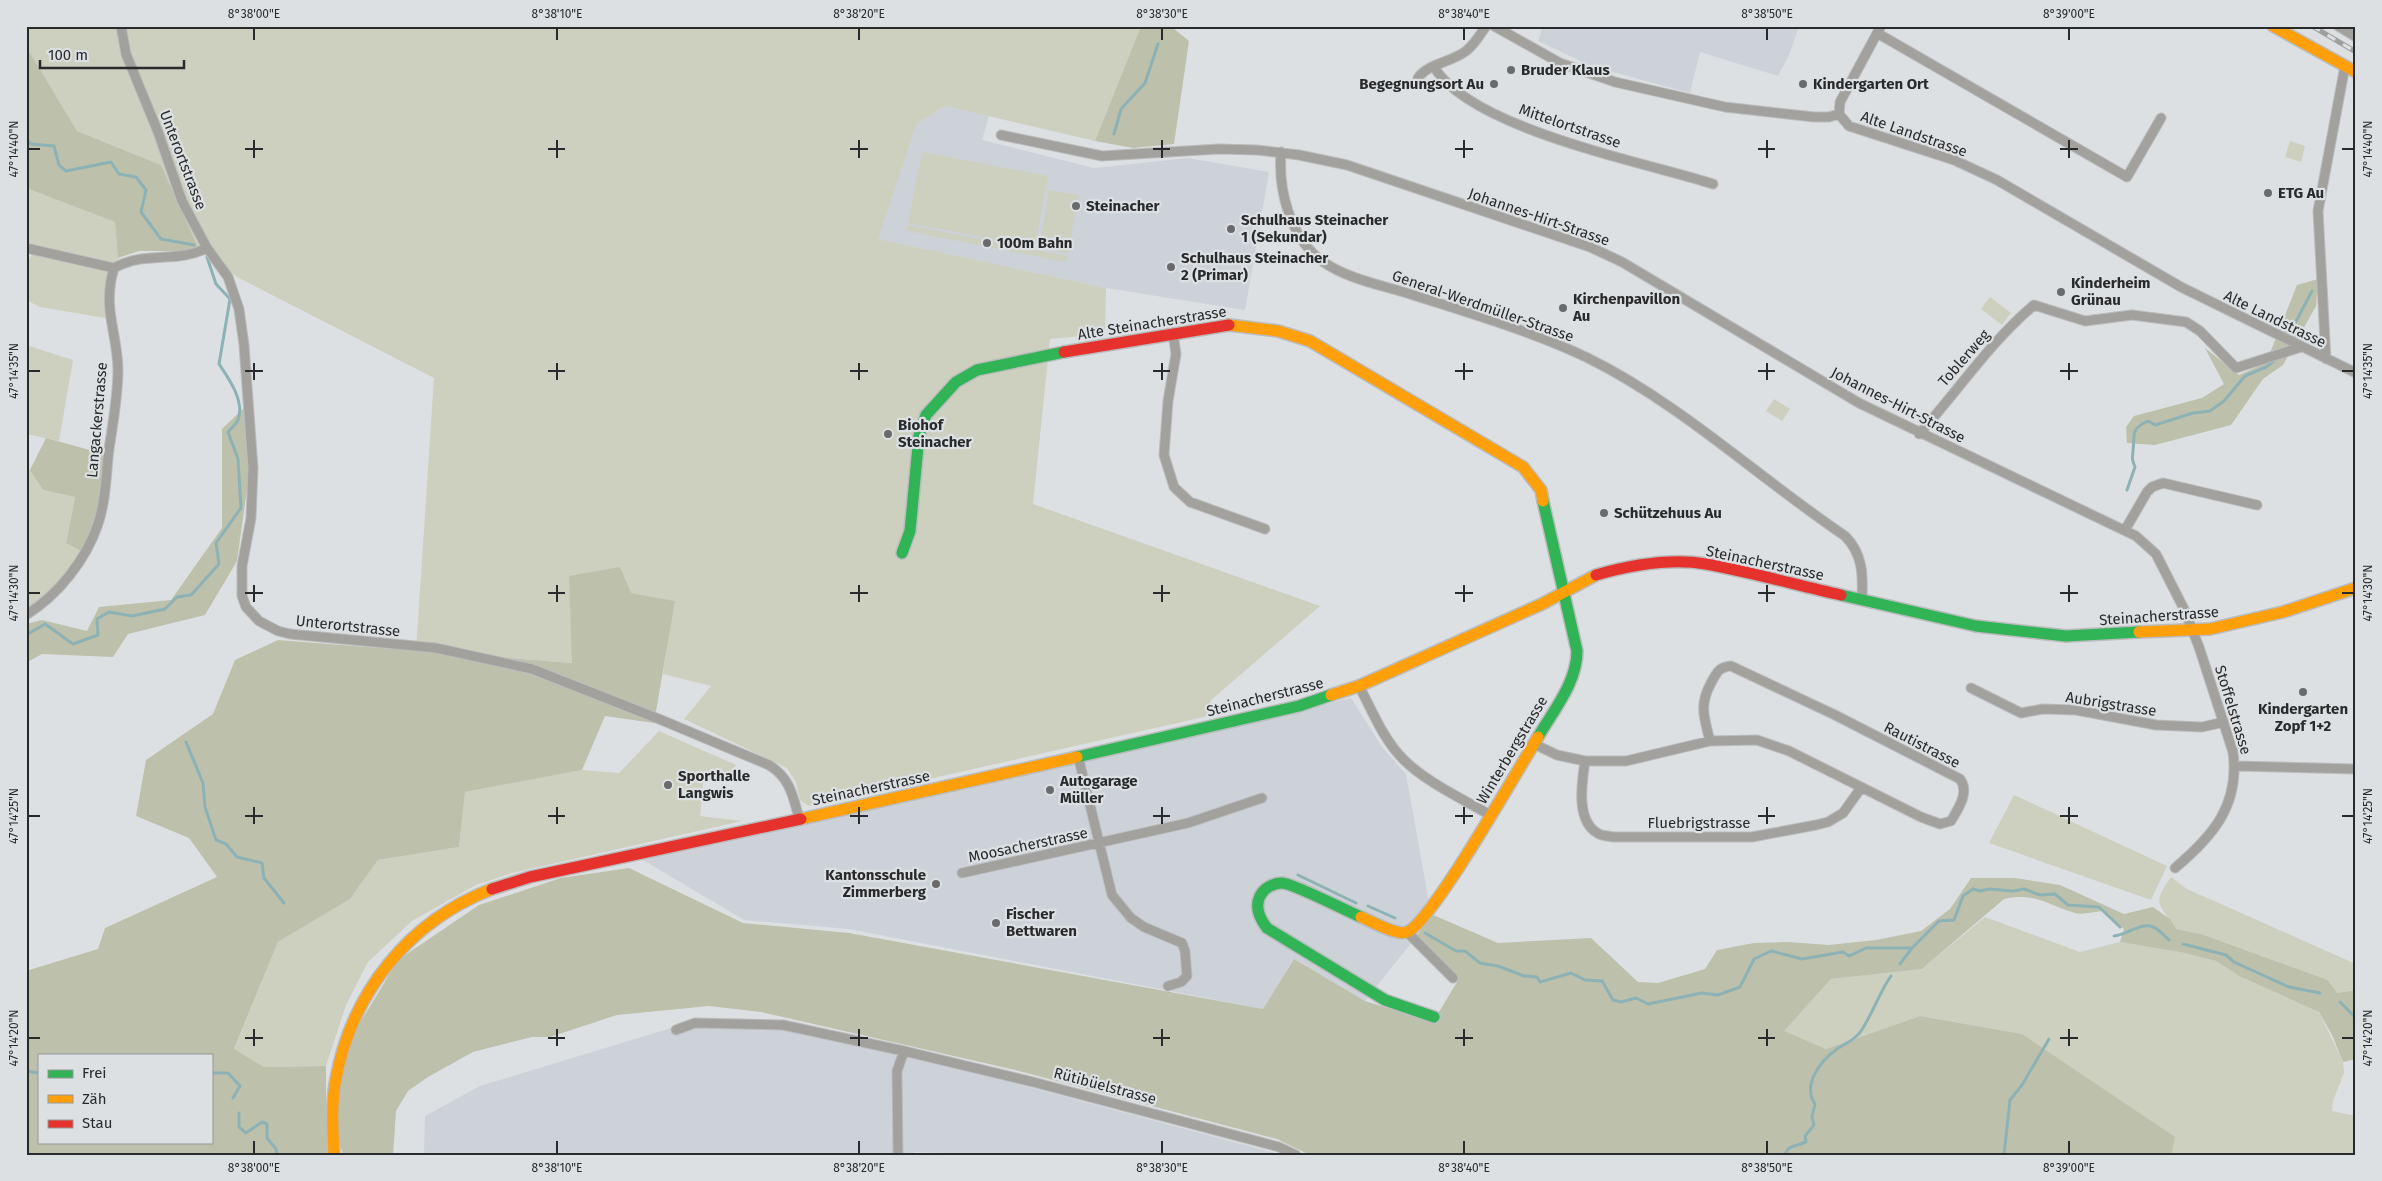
<svg xmlns="http://www.w3.org/2000/svg" width="2382" height="1181" viewBox="0 0 2382 1181" font-family="'Fira Sans',sans-serif">
<rect width="100%" height="100%" fill="#dde0e2"/>
<path fill="#ccd2d8" d="M 1543,26 L 1799,26 L 1789,55 L 1778,76 L 1700,52 L 1690,93 L 1591,66 L 1538,41 Z
M 945,106 L 989,116 L 982,140 L 1094,168 L 1188,158 L 1269,172 L 1245,310 L 1106,288 L 877,239 L 916,125 Z
M 1351,698 L 1382,747 L 1406,774 L 1431,914 L 1416,937 L 1365,1001 L 1294,959 L 1263,1009 L 849,929 L 744,920 L 638,857 L 1057,768 Z
M 681,1025 L 777,1026 L 899,1052 L 1282,1155 L 995,1155 L 915,1152 L 907,1155 L 424,1155 L 425,1116 L 480,1086 Z"/>
<path fill="#cdd0be" d="M 26,26 L 1141,26 L 1095,141 L 945,106 L 916,125 L 878,239 L 1106,288 L 1105,334 L 1050,339 L 1033,504 L 1320,606 L 1210,701 L 1213,715 L 809,806 L 800,800 L 796,782 L 787,768 L 684,719 L 711,686 L 663,674 L 674,601 L 631,593 L 569,576 L 573,663 L 416,651 L 434,378 L 237,277 L 198,247 L 161,165 L 77,131 L 26,46 Z
M 2290,141 L 2305,146 L 2301,162 L 2285,157 Z
M 922,152 L 1048,176 L 1035,247 L 908,223 Z
M 26,188 L 115,222 L 118,258 L 114,268 L 111,319 L 40,307 L 26,300 L 26,264 L 35,250 L 26,248 Z
M 1049,190 L 1079,195 L 1068,253 L 1039,248 Z
M 908,225 L 1067,256 L 1066,262 L 907,231 Z
M 1990,297 L 2011,313 L 2002,325 L 1981,309 Z
M 26,345 L 73,360 L 59,441 L 26,434 Z
M 1774,399 L 1790,409 L 1782,421 L 1766,411 Z
M 26,469 L 30,470 L 43,490 L 75,497 L 66,542 L 85,553 L 63,584 L 26,615 Z
M 659,731 L 736,765 L 730,774 L 704,771 L 700,816 L 742,821 L 512,873 L 476,885 L 412,921 L 368,962 L 346,1005 L 326,1066 L 264,1067 L 234,1050 L 278,942 L 350,899 L 378,860 L 459,847 L 465,792 L 582,770 L 619,773 Z
M 2014,795 L 2167,866 L 2151,900 L 1989,843 Z
M 2171,877 L 2187,889 L 2356,964 L 2356,990 L 2337,993 L 2328,980 L 2201,934 L 2175,929 C 2161,903 2150,906 2171,877 Z
M 1985,917 L 2080,952 L 2120,942 L 2186,953 L 2216,961 L 2241,977 L 2319,1012 L 2343,1062 L 2344,1073 L 2333,1101 L 2332,1111 L 2356,1116 L 2356,1155 L 2171,1155 L 2174,1137 L 2022,1034 L 1920,1016 L 1826,1049 L 1783,1031 L 1831,979 L 1922,969 Z"/>
<path fill="#bdc0ab" fill-rule="evenodd" d="M 1141,26 L 1173,28 L 1189,41 L 1174,144 L 1133,148 L 1095,141 Z
M 26,46 L 77,131 L 161,165 L 198,247 L 192,251 L 139,251 L 118,258 L 115,222 L 26,188 Z
M 2318,279 L 2316,306 L 2283,365 L 2263,379 L 2231,425 L 2155,445 L 2127,443 L 2126,427 L 2134,416 L 2202,398 L 2224,384 L 2205,348 L 2239,375 L 2266,363 L 2297,285 Z
M 246,406 L 250,468 L 237,561 L 205,615 L 128,634 L 113,657 L 42,654 L 26,663 L 26,624 L 42,620 L 87,631 L 99,607 L 171,600 L 222,528 L 222,429 Z
M 46,438 L 108,455 L 103,503 L 85,553 L 66,543 L 75,497 L 43,490 L 30,470 Z
M 620,567 L 631,593 L 675,601 L 654,723 L 605,716 L 582,770 L 465,792 L 459,847 L 378,860 L 350,899 L 278,942 L 234,1049 L 264,1067 L 326,1066 L 326,1124 L 332,1155 L 26,1155 L 26,971 L 98,949 L 105,928 L 217,877 L 189,838 L 136,816 L 146,760 L 213,714 L 235,660 L 278,640 L 572,663 L 569,576 ZM 39,1055 L 211,1055 L 211,1142 L 39,1142 Z
M 629,868 L 743,923 L 849,933 L 1263,1009 L 1294,959 L 1365,1001 L 1433,1022 L 1457,982 L 1416,937 L 1431,914 L 1498,943 L 1591,938 L 1638,982 L 1658,983 L 1705,969 L 1717,950 L 1754,943 L 1788,942 L 1829,945 L 1876,940 L 1921,931 L 1950,909 L 1971,878 L 2015,878 L 2060,885 L 2124,914 L 2153,907 L 2170,919 L 2176,929 L 2201,934 L 2328,980 L 2337,993 L 2356,990 L 2356,1059 L 2343,1062 L 2332,1035 L 2319,1012 L 2241,977 L 2216,961 L 2185,953 L 2120,942 L 2124,929 L 2102,911 C 2094,912 2082,915 2075,913 C 2047,905 2035,892 2004,899 L 1922,969 L 1831,979 L 1784,1031 L 1826,1049 L 1920,1016 L 2022,1034 L 2175,1137 L 2171,1155 L 1310,1155 L 1277,1139 L 1015,1070 L 761,1012 L 709,1006 L 617,1015 L 550,1037 L 532,1037 L 473,1052 L 428,1077 L 408,1091 L 396,1111 L 393,1155 L 343,1155 L 334,1124 L 349,1041 L 398,960 L 479,905 L 561,878 Z"/>
<g fill="none" stroke-linecap="round" stroke-linejoin="round">
<path stroke="#8db2b5" stroke-width="3" d="M 1114,134 L 1121,109 L 1145,83 L 1158,44
M 26,139 L 31,144 L 54,146 L 59,165 L 66,171 L 111,162 L 119,174 L 136,177 L 146,190 L 141,212 L 161,239 L 194,245
M 2290,333 L 2312,291
M 2127,490 L 2135,467 C 2132,460 2132,459 2133,451 C 2135,435 2130,429 2148,421 L 2155,425 L 2193,413 L 2210,411 L 2224,401 L 2245,376 L 2266,367 L 2275,360
M 26,635 L 45,624 L 73,644 L 98,635 L 97,619 L 109,612 L 132,616 L 165,609 L 177,597 L 191,595 L 219,564 L 216,543 L 241,508 L 238,459 L 228,432 C 231,429 236,424 238,420 C 245,401 229,379 219,364 L 230,299 L 216,284 L 207,257
M 186,742 L 203,783 L 205,807 L 216,840 L 226,844 L 237,857 L 262,863 L 264,878 L 284,903
M 1298,875 L 1356,903
M 1368,906 L 1395,918
M 1425,933 L 1456,951 L 1465,951 L 1480,963 L 1498,966 L 1524,976 L 1537,977 L 1540,982 L 1571,973 L 1585,980 L 1602,981 L 1613,1000 L 1621,1002 L 1636,998 L 1648,1004 L 1702,993 L 1718,995 L 1740,987 L 1754,959 L 1771,951 L 1802,959 L 1843,952 L 1849,956 L 1866,948 L 1912,948
M 2114,936 C 2126,935 2142,922 2153,927 C 2159,929 2164,936 2169,940
M 2183,944 L 2226,955 L 2234,962 L 2289,987 L 2320,993
M 1900,964 L 1912,948 L 1939,921 L 1954,920 L 1963,896 L 1973,889 L 1980,891 L 1989,889 L 2013,891 L 2024,889 L 2040,895 L 2055,894 L 2068,905 L 2099,907 L 2120,927
M 2340,1002 L 2356,1018
M 26,1071 L 39,1073
M 211,1073 L 228,1073 L 240,1086 L 233,1098
M 239,1113 L 239,1127 L 246,1133 L 262,1122 L 267,1124 L 267,1138 L 276,1149 L 277,1155
M 1784,1155 L 1789,1148 L 1806,1142 L 1805,1136 L 1814,1125 L 1812,1117 L 1815,1104 C 1802,1085 1820,1061 1837,1049 C 1846,1043 1854,1041 1861,1031 C 1873,1013 1879,993 1891,976
M 2004,1155 L 2010,1100 L 2022,1085 L 2049,1039"/>
<g stroke="#babcbd" stroke-width="11">
<path id="street" d="M 121,26 L 126,54 L 158,132 L 182,201 L 207,248 L 228,277 L 239,309 L 244,345 L 253,468 L 251,518 L 242,566 L 242,596 L 246,607 L 259,621 L 278,631 L 290,634 L 436,648 L 532,669 L 659,719 L 769,765 C 790,778 793,796 799,818
M 1494,26 L 1560,63 L 1615,82 L 1725,107 L 1814,117 L 1829,117 L 1839,114
M 1881,26 L 1840,102 L 1839,114 L 1849,126 L 1954,160 L 1997,180 L 2181,287 L 2356,373
M 2338,26 L 2356,37
M 1877,33 L 2127,177 L 2161,118
M 1434,67 C 1471,129 1644,162 1713,184
M 1420,83 L 1418,78 C 1427,64 1452,62 1466,51 C 1474,45 1480,35 1486,26
M 1001,135 L 1102,156 L 1219,149 L 1257,150 L 1299,155 L 1347,165 L 1590,247 L 1622,262 L 1859,403 L 2136,536 L 2156,554 L 2184,609 L 2199,647 L 2233,752 C 2240,805 2213,836 2175,868
M 1281,152 C 1278,190 1290,238 1322,261 C 1347,279 1381,285 1410,294 C 1470,313 1531,331 1588,358 C 1681,404 1759,478 1845,536 C 1863,554 1863,575 1862,599
M 26,248 L 114,268
M 1173,333 L 1176,354 L 1168,401 L 1164,455 L 1174,487 L 1190,502 L 1265,529
M 2326,359 L 2318,211 L 2345,66
M 1919,434 C 1958,391 1990,342 2034,305 L 2085,321 L 2132,315 L 2186,322 L 2200,331 L 2236,368 L 2301,347
M 2125,530 L 2147,492 L 2152,487 L 2163,483 L 2257,505
M 26,615 C 58,595 86,560 98,524 C 106,500 106,474 109,449 C 113,423 118,396 118,369 C 117,331 102,308 114,268 C 147,250 175,264 207,248
M 1359,686 C 1372,710 1383,739 1403,759 C 1426,782 1461,798 1490,815
M 1971,688 L 2021,713 L 2043,709 L 2076,710 L 2156,725 L 2202,727 L 2224,722
M 1534,744 L 1557,755 L 1585,761 L 1626,761 L 1710,741 L 1757,740 L 1789,751 L 1921,817 L 1940,824 L 1951,821 C 1958,809 1970,792 1960,779 L 1835,715 L 1731,666 C 1719,667 1717,672 1711,683 C 1699,705 1704,717 1710,741
M 1078,756 L 1112,895 L 1131,918 L 1144,927 L 1182,943 L 1185,951 L 1187,976 L 1181,982 L 1168,986
M 1585,761 C 1582,782 1575,822 1599,834 C 1603,836 1609,836 1614,837 L 1752,837 L 1816,825 L 1828,822 L 1843,813 L 1861,788
M 2235,766 L 2356,769
M 962,873 L 1188,823 L 1262,798
M 1407,932 L 1453,978
M 676,1030 L 695,1023 L 783,1025 L 904,1051
M 898,1155 L 897,1071 L 904,1051 L 1033,1082 L 1279,1147 L 1296,1155"/>
</g>
<g stroke="#babcbd" stroke-width="14">
<path id="fast" d="M 902,553 L 910,531 L 919,436 L 926,415 L 956,382 L 977,370 L 1064,352
M 1841,595 L 1976,626 L 2066,636 L 2139,632
M 1538,737 C 1553,711 1577,683 1577,651 L 1543,501
M 1077,757 L 1299,706 L 1331,695
M 1361,917 C 1347,911 1292,883 1282,883 C 1273,883 1264,888 1260,896 C 1254,908 1260,919 1267,928 L 1385,1000 L 1434,1017"/>
</g>
<g stroke="#babcbd" stroke-width="14">
<path id="slow" d="M 2273,26 L 2356,72
M 1229,325 L 1278,331 L 1310,341 L 1523,467 L 1541,490 L 1543,501
M 2139,632 L 2210,629 L 2283,612 L 2356,588
M 1331,695 L 1359,686 L 1542,604 L 1596,575
M 801,819 L 1077,757
M 1361,917 C 1371,921 1397,936 1407,932 C 1432,922 1518,769 1538,737
M 334,1155 C 333,1130 331,1104 336,1079 C 352,992 409,921 492,889"/>
</g>
<g stroke="#babcbd" stroke-width="14">
<path id="jam" d="M 1064,352 L 1229,325
M 1596,575 C 1631,565 1670,558 1706,564 C 1751,572 1796,585 1841,595
M 492,889 L 530,877 L 801,819"/>
</g>
<use href="#street" stroke="#a2a19e" stroke-width="9"/>
<use href="#fast" stroke="#30b455" stroke-width="11"/>
<use href="#slow" stroke="#ff9f0a" stroke-width="11"/>
<use href="#jam" stroke="#e5322d" stroke-width="11"/>
<g stroke="#a09f9e" stroke-width="5">
<path id="rail" d="M 2312,26 L 2356,52"/>
</g>
<use href="#rail" stroke="#dce0e3" stroke-width="3" stroke-dasharray="9" stroke-linecap="butt"/>
</g>
<path fill="none" stroke="#292a2b" stroke-width="2" d="M 254,28 L 254,40M 557,28 L 557,40M 859,28 L 859,40M 1162,28 L 1162,40M 1464,28 L 1464,40M 1767,28 L 1767,40M 2069,28 L 2069,40M 254,140 L 254,158M 557,140 L 557,158M 859,140 L 859,158M 1162,140 L 1162,158M 1464,140 L 1464,158M 1767,140 L 1767,158M 2069,140 L 2069,158M 28,149 L 40,149M 245,149 L 263,149M 548,149 L 565,149M 850,149 L 868,149M 1153,149 L 1170,149M 1455,149 L 1473,149M 1758,149 L 1775,149M 2060,149 L 2078,149M 2342,149 L 2354,149M 254,363 L 254,380M 557,363 L 557,380M 859,363 L 859,380M 1162,363 L 1162,380M 1464,363 L 1464,380M 1767,363 L 1767,380M 2069,363 L 2069,380M 28,371 L 40,371M 245,371 L 263,371M 548,371 L 565,371M 850,371 L 868,371M 1153,371 L 1170,371M 1455,371 L 1473,371M 1758,371 L 1775,371M 2060,371 L 2078,371M 2342,371 L 2354,371M 254,585 L 254,602M 557,585 L 557,602M 859,585 L 859,602M 1162,585 L 1162,602M 1464,585 L 1464,602M 1767,585 L 1767,602M 2069,585 L 2069,602M 28,593 L 40,593M 245,593 L 263,593M 548,593 L 565,593M 850,593 L 868,593M 1153,593 L 1170,593M 1455,593 L 1473,593M 1758,593 L 1775,593M 2060,593 L 2078,593M 2342,593 L 2354,593M 254,807 L 254,824M 557,807 L 557,824M 859,807 L 859,824M 1162,807 L 1162,824M 1464,807 L 1464,824M 1767,807 L 1767,824M 2069,807 L 2069,824M 28,816 L 40,816M 245,816 L 263,816M 548,816 L 565,816M 850,816 L 868,816M 1153,816 L 1170,816M 1455,816 L 1473,816M 1758,816 L 1775,816M 2060,816 L 2078,816M 2342,816 L 2354,816M 254,1029 L 254,1046M 557,1029 L 557,1046M 859,1029 L 859,1046M 1162,1029 L 1162,1046M 1464,1029 L 1464,1046M 1767,1029 L 1767,1046M 2069,1029 L 2069,1046M 28,1038 L 40,1038M 245,1038 L 263,1038M 548,1038 L 565,1038M 850,1038 L 868,1038M 1153,1038 L 1170,1038M 1455,1038 L 1473,1038M 1758,1038 L 1775,1038M 2060,1038 L 2078,1038M 2342,1038 L 2354,1038M 254,1141 L 254,1154M 557,1141 L 557,1154M 859,1141 L 859,1154M 1162,1141 L 1162,1154M 1464,1141 L 1464,1154M 1767,1141 L 1767,1154M 2069,1141 L 2069,1154"/>
<g fill="#686a6b" stroke="#dce0e3" stroke-width="2">
<circle cx="1511" cy="70" r="5"/>
<circle cx="1494" cy="84" r="5"/>
<circle cx="1803" cy="84" r="5"/>
<circle cx="2268" cy="193" r="5"/>
<circle cx="1076" cy="206" r="5"/>
<circle cx="1231" cy="229" r="5"/>
<circle cx="987" cy="243" r="5"/>
<circle cx="1171" cy="267" r="5"/>
<circle cx="2061" cy="292" r="5"/>
<circle cx="1563" cy="308" r="5"/>
<circle cx="888" cy="434" r="5"/>
<circle cx="1604" cy="513" r="5"/>
<circle cx="2303" cy="692" r="5"/>
<circle cx="668" cy="785" r="5"/>
<circle cx="1050" cy="790" r="5"/>
<circle cx="936" cy="884" r="5"/>
<circle cx="996" cy="923" r="5"/>
</g>
<g text-anchor="middle" stroke-width="4.5" stroke-linejoin="round" paint-order="stroke">
<g font-size="15" font-weight="bold" fill="#292a2b" stroke="#dce0e3" text-anchor="start">
<text x="1521" y="75">Bruder Klaus</text>
<text x="1484" y="89" text-anchor="end">Begegnungsort Au</text>
<text x="1813" y="89">Kindergarten Ort</text>
<text x="2278" y="198">ETG Au</text>
<text x="1086" y="211">Steinacher</text>
<text x="1241" y="225">Schulhaus Steinacher<tspan x="1241" dy="17">1 (Sekundar)</tspan></text>
<text x="997" y="248">100m Bahn</text>
<text x="1181" y="263">Schulhaus Steinacher<tspan x="1181" dy="17">2 (Primar)</tspan></text>
<text x="2071" y="288">Kinderheim<tspan x="2071" dy="17">Grünau</tspan></text>
<text x="1573" y="304">Kirchenpavillon<tspan x="1573" dy="17">Au</tspan></text>
<text x="898" y="430">Biohof<tspan x="898" dy="17">Steinacher</tspan></text>
<text x="1614" y="518">Schützehuus Au</text>
<text x="2303" y="714" text-anchor="middle">Kindergarten<tspan x="2303" dy="17">Zopf 1+2</tspan></text>
<text x="678" y="781">Sporthalle<tspan x="678" dy="17">Langwis</tspan></text>
<text x="1060" y="786">Autogarage<tspan x="1060" dy="17">Müller</tspan></text>
<text x="926" y="880" text-anchor="end">Kantonsschule<tspan x="926" dy="17">Zimmerberg</tspan></text>
<text x="1006" y="919">Fischer<tspan x="1006" dy="17">Bettwaren</tspan></text>
</g>
<g font-size="15" fill="#292a2b" stroke="#dce0e3">
<text transform="translate(1570 126) rotate(19)" y="5">Mittelortstrasse</text>
<text transform="translate(1914 134) rotate(19)" y="5">Alte Landstrasse</text>
<text transform="translate(183 160) rotate(69)" y="5">Unterortstrasse</text>
<text transform="translate(1539 217) rotate(19)" y="5">Johannes-Hirt-Strasse</text>
<text transform="translate(1483 306) rotate(19)" y="5">General-Werdmüller-Strasse</text>
<text transform="translate(2275 319) rotate(26)" y="5">Alte Landstrasse</text>
<text transform="translate(1152 323) rotate(-9)" y="5">Alte Steinacherstrasse</text>
<text transform="translate(1964 358) rotate(-49)" y="5">Toblerweg</text>
<text transform="translate(1898 405) rotate(27)" y="5">Johannes-Hirt-Strasse</text>
<text transform="translate(97 420) rotate(-85)" y="5">Langackerstrasse</text>
<text transform="translate(1765 563) rotate(12)" y="5">Steinacherstrasse</text>
<text transform="translate(2159 616) rotate(-4)" y="5">Steinacherstrasse</text>
<text transform="translate(348 626) rotate(6)" y="5">Unterortstrasse</text>
<text transform="translate(1265 697) rotate(-14)" y="5">Steinacherstrasse</text>
<text transform="translate(2111 704) rotate(9)" y="5">Aubrigstrasse</text>
<text transform="translate(2233 710) rotate(73)" y="5">Stoffelstrasse</text>
<text transform="translate(1922 745) rotate(27)" y="5">Rautistrasse</text>
<text transform="translate(1512 750) rotate(-59)" y="5">Winterbergstrasse</text>
<text transform="translate(871 788) rotate(-12)" y="5">Steinacherstrasse</text>
<text x="1699" y="828">Fluebrigstrasse</text>
<text transform="translate(1028 845) rotate(-12)" y="5">Moosacherstrasse</text>
<text transform="translate(1105 1086) rotate(15)" y="5">Rütibüelstrasse</text>
</g>
</g>
<rect width="2382" height="1181" fill="none" stroke="#dce0e3" stroke-width="55"/>
<rect x="38" y="1054" width="175" height="90" fill="#dce0e3" stroke="#949799"/>
<rect x="48" y="1070" width="25" height="8" fill="#30b455" stroke="#949799"/>
<text x="82" y="1078" font-size="15" fill="#292a2b">Frei</text>
<rect x="48" y="1095" width="25" height="8" fill="#ff9f0a" stroke="#949799"/>
<text x="82" y="1104" font-size="15" fill="#292a2b">Zäh</text>
<rect x="48" y="1120" width="25" height="8" fill="#e5322d" stroke="#949799"/>
<text x="82" y="1128" font-size="15" fill="#292a2b">Stau</text>
<path d="M40 60v8h144v-8" fill="none" stroke="#292a2b" stroke-width="2.5"/>
<text x="48" y="60" font-size="15" fill="#292a2b" stroke="#dce0e3" stroke-width="4" paint-order="stroke">100 m</text>
<rect x="28" y="28" width="2326" height="1126" fill="none" stroke="#292a2b" stroke-width="2"/>
<g font-size="12" text-anchor="middle" fill="#292a2b">
<text x="254" y="18">8°38'00"E</text>
<text x="557" y="18">8°38'10"E</text>
<text x="859" y="18">8°38'20"E</text>
<text x="1162" y="18">8°38'30"E</text>
<text x="1464" y="18">8°38'40"E</text>
<text x="1767" y="18">8°38'50"E</text>
<text x="2069" y="18">8°39'00"E</text>
<text transform="translate(14 149) rotate(-90)" y="4">47°14'40"N</text>
<text transform="translate(2368 149) rotate(-90)" y="4">47°14'40"N</text>
<text transform="translate(14 371) rotate(-90)" y="4">47°14'35"N</text>
<text transform="translate(2368 371) rotate(-90)" y="4">47°14'35"N</text>
<text transform="translate(14 593) rotate(-90)" y="4">47°14'30"N</text>
<text transform="translate(2368 593) rotate(-90)" y="4">47°14'30"N</text>
<text transform="translate(14 816) rotate(-90)" y="4">47°14'25"N</text>
<text transform="translate(2368 816) rotate(-90)" y="4">47°14'25"N</text>
<text transform="translate(14 1038) rotate(-90)" y="4">47°14'20"N</text>
<text transform="translate(2368 1038) rotate(-90)" y="4">47°14'20"N</text>
<text x="254" y="1172">8°38'00"E</text>
<text x="557" y="1172">8°38'10"E</text>
<text x="859" y="1172">8°38'20"E</text>
<text x="1162" y="1172">8°38'30"E</text>
<text x="1464" y="1172">8°38'40"E</text>
<text x="1767" y="1172">8°38'50"E</text>
<text x="2069" y="1172">8°39'00"E</text>
</g>
</svg>
